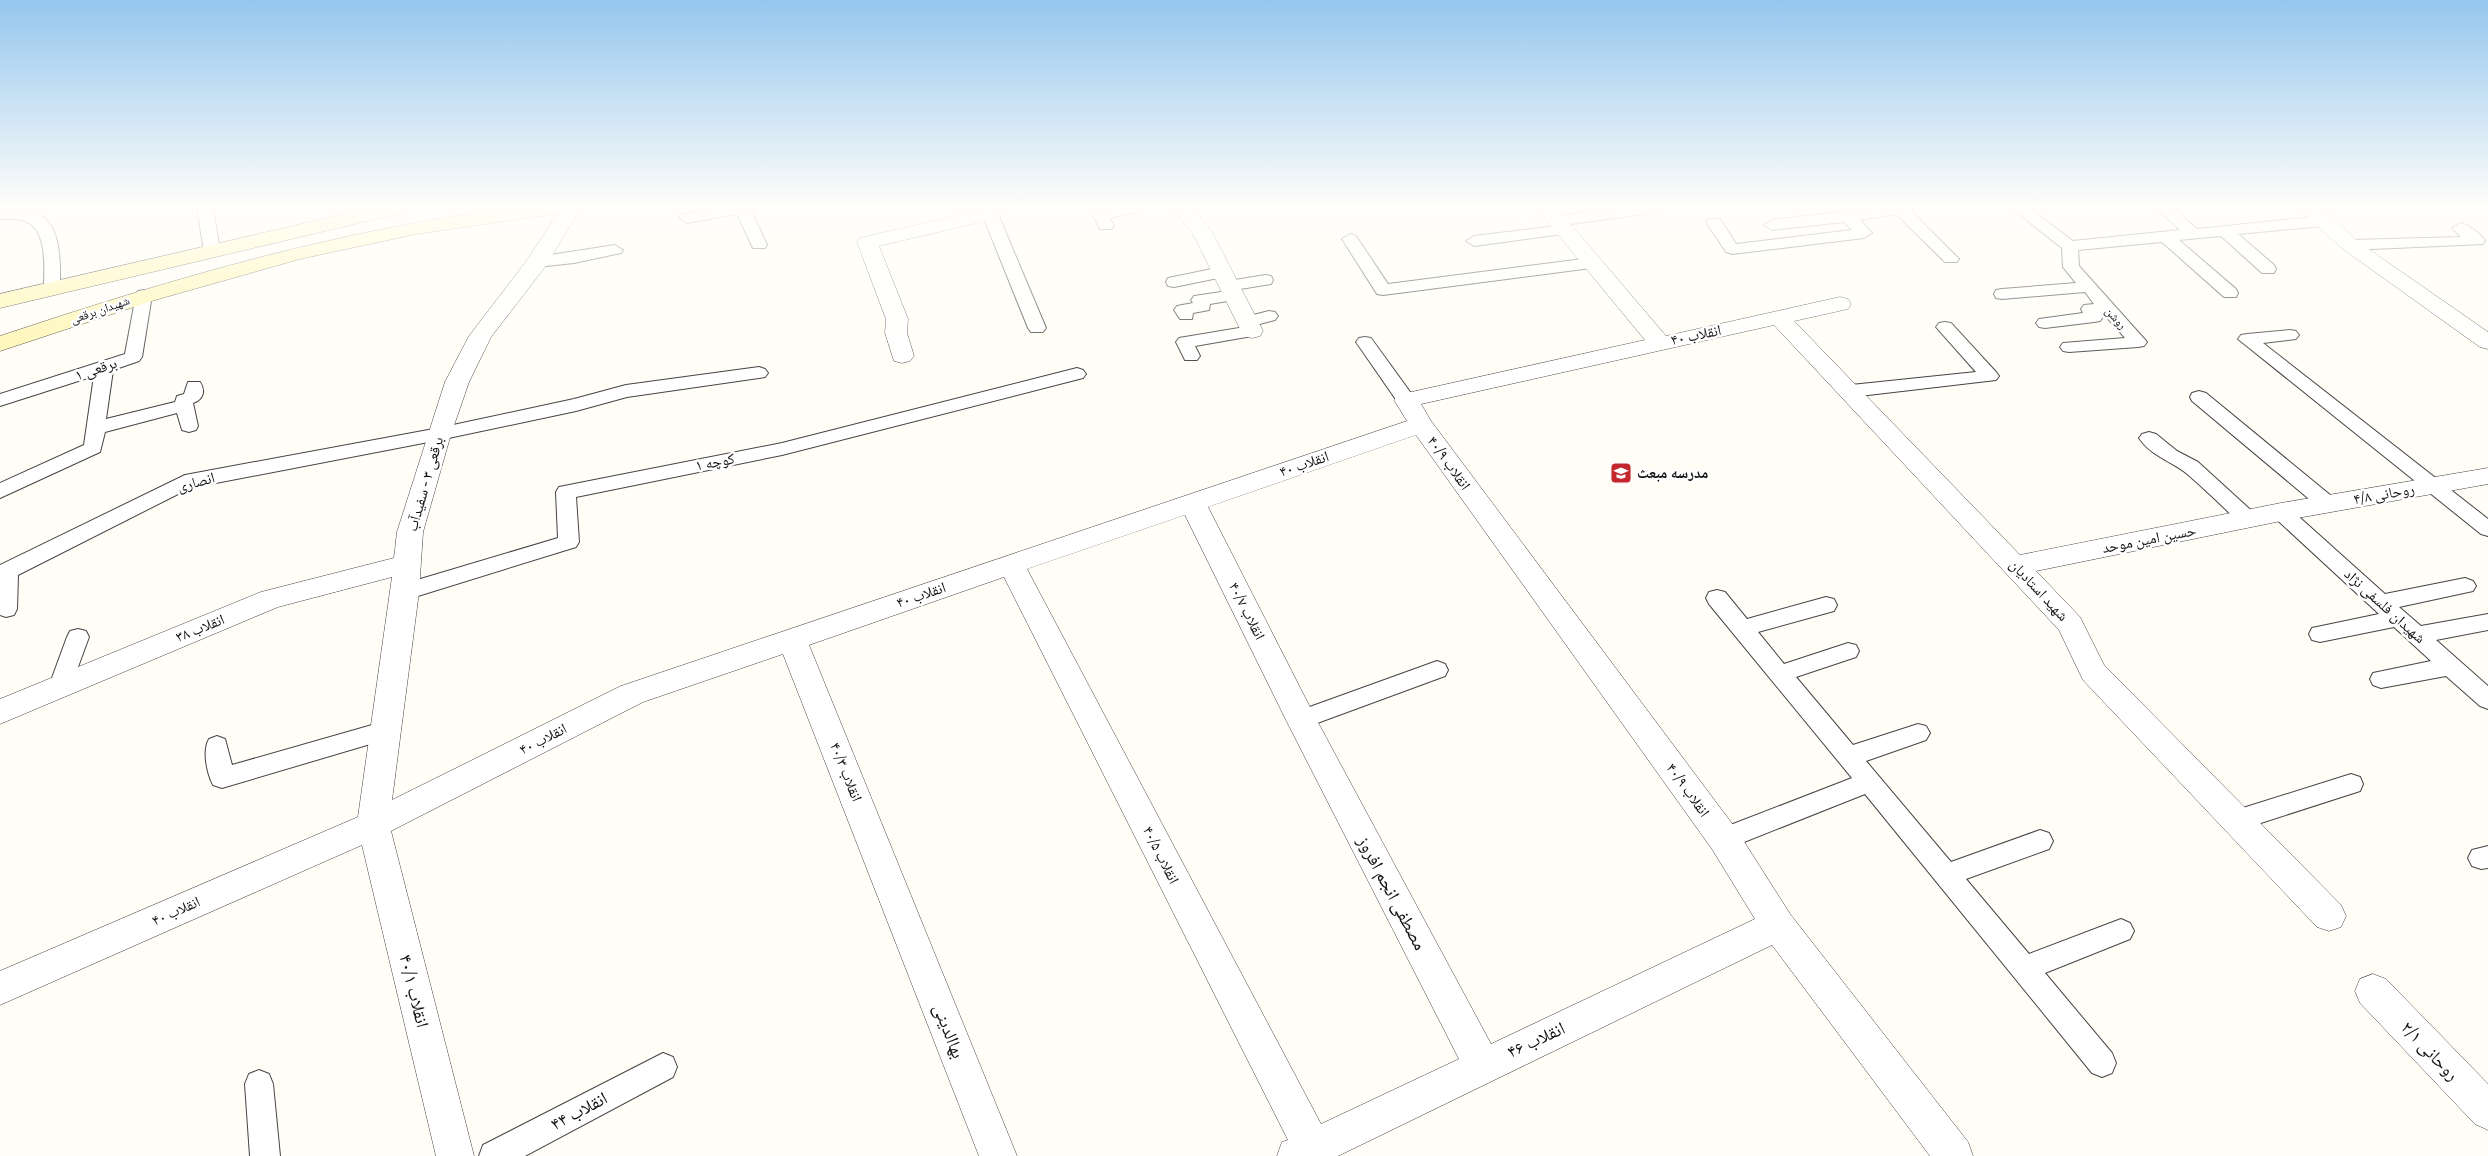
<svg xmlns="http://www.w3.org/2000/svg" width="2488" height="1156" viewBox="0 0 2488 1156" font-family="Georgia,'Noto Naskh Arabic',serif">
<rect width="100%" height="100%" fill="#fffdf5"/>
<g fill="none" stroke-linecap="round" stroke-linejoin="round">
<g stroke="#444" stroke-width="2">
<path id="lane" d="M 197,208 L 213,208 L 220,251 L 218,254 L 206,254 L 204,251 Z
M 716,208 L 750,208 L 767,245 L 765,248 L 753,248 L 737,214 L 687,223 L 679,218 L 681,215 Z
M 1111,208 L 1141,208 L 1139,211 L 1110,218 L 1114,226 L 1112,229 L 1100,229 L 1093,215 L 1095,212 Z
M 1617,208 L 1660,208 L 1652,213 L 1556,226 L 1548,221 L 1556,216 Z
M 1875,208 L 1913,208 L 1911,211 L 1959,259 L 1957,262 L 1945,262 L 1896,214 L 1860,220 L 1872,233 L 1864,238 L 1732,254 L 1726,252 L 1706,222 L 1708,219 L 1720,219 L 1736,244 L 1852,230 L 1844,222 L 1772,230 L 1764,225 L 1772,220 Z
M 2011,208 L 2029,208 L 2073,241 L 2180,230 L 2156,208 L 2173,208 L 2197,229 L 2323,216 L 2331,221 L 2323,226 L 2238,234 L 2274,265 L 2276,269 L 2274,273 L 2262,273 L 2221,236 L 2179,240 L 2236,289 L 2238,293 L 2236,297 L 2224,297 L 2162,242 L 2078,250 L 2079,266 L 2147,342 L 2144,346 L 2138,347 L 2069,352 L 2063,351 L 2060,347 L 2063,343 L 2125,338 L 2103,313 L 2101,314 L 2103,317 L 2100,321 L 2094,322 L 2045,328 L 2039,327 L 2036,323 L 2039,319 L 2083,313 L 2081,309 L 2084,305 L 2094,304 L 2085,292 L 2002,299 L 1996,298 L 1994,294 L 1996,290 L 2002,289 L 2076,283 L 2063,267 L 2062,248 Z
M 0,209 C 12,210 24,209 35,213 C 63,223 60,265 60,288 L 58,292 L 46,292 L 44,288 C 44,269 48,232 27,222 C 20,218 9,219 0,219 Z
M 990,209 L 998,214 L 1046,328 L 1043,332 L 1031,332 L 1028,328 L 982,214 Z
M 2460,223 C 2469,225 2480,233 2485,241 L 2483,244 L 2350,250 L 2342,245 L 2350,240 L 2461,237 L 2452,228 Z
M 1564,225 L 1570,227 L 1572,230 L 1570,233 L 1474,246 L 1466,241 L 1474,236 Z
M 1350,234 L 1356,236 L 1388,284 L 1591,258 L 1597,260 L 1599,263 L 1597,266 L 1591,268 L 1383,295 L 1377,294 L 1342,239 Z
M 615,245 L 623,250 L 621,253 L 574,263 L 537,267 L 531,265 L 529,262 L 531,259 L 537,257 Z
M 1222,267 L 1228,268 L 1230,272 L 1228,276 L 1174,287 L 1168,286 L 1166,282 L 1168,278 Z
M 1265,275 L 1271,276 L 1273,280 L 1271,284 L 1234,290 L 1241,295 L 1239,299 L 1210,304 L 1209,310 L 1193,313 L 1192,319 L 1180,319 L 1174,310 L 1177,306 L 1193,303 L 1191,300 L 1194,296 L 1228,291 L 1221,286 L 1223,282 Z
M 144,290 L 150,291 L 152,295 L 142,357 L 139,361 L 113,370 L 106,419 L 175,402 L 177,396 L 184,394 L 188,382 L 200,382 C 206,391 203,400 193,403 L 198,426 L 196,430 L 189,432 L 182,430 L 177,413 L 105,432 L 100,452 L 0,498 L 0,483 L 84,445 L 94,376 L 0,406 L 0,394 L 125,354 L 136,295 L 138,291 Z
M 1269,311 L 1275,312 L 1278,316 L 1275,320 L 1252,326 L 1258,327 L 1261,331 L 1258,335 L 1195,346 L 1200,356 L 1197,360 L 1185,360 L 1176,342 L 1179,338 L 1245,327 L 1238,322 L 1241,318 Z
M 1945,322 L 1951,323 L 1996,372 L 1999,376 L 1996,380 L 1851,397 L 1844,395 L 1842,391 L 1844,387 L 1851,385 L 1976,372 L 1936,327 L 1939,323 Z
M 2290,330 L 2296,331 L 2299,335 L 2296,339 L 2263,343 L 2488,519 L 2488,536 L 2481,534 L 2238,339 L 2241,335 L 2247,334 Z
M 1365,337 L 1371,338 L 1413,396 L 1415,400 L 1413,404 L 1399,404 L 1356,342 L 1359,338 Z
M 759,367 L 765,369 L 768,373 L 765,377 L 627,397 L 576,411 L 439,440 L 190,488 L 18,575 L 17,609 L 14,615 L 6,617 L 0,615 L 0,565 L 185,475 L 439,428 L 574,399 L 626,385 Z
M 1077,368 L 1083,370 L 1086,374 L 1083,378 L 782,455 L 576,497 L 579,542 L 576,547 L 405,600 L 397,598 L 394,592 L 397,586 L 558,538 L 556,492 L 559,487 L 782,443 Z
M 2199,391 L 2206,393 L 2335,499 L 2338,504 L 2335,509 L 2328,511 L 2321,509 L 2192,401 L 2190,397 L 2192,393 Z
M 2149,432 L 2156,434 L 2177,451 L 2198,462 L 2255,514 L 2258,519 L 2255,524 L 2248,526 L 2241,524 C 2223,507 2205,489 2186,473 C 2171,461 2151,456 2139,438 L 2142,434 Z
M 2281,505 L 2288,507 L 2385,594 L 2465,578 L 2473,581 L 2476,586 L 2473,591 L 2399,607 L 2421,626 L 2488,614 L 2488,630 L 2436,640 L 2488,686 L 2488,709 L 2480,706 L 2446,676 L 2381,688 L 2373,685 L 2370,679 L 2373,673 L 2431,661 L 2394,627 L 2320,642 L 2312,640 L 2309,634 L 2312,628 L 2379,614 L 2274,517 L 2271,512 L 2274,507 Z
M 1717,590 L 1725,592 L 1747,619 L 1826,597 L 1834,599 L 1837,605 L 1834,611 L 1758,632 L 1784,664 L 1848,643 L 1856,645 L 1859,651 L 1856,657 L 1796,677 L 1853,745 L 1918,724 L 1926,726 L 1930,733 L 1926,740 L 1866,761 L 1951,862 L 2040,830 L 2049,833 L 2053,841 L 2049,849 L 1966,879 L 2029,954 L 2121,919 L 2130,923 L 2134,931 L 2130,939 L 2045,973 L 2112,1053 L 2116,1063 L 2112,1073 L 2102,1077 L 2092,1073 L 1865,794 L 1724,850 L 1715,847 L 1711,839 L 1715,831 L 1852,778 L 1709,604 L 1706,598 L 1709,592 Z
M 78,629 L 86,631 L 89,637 L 71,686 L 68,692 L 60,695 L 52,692 L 49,686 L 67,637 L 70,631 Z
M 1437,661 L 1445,664 L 1448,670 L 1445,676 L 1301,729 L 1293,727 L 1289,720 L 1293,713 Z
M 386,721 L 394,723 L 398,730 L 394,737 L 222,788 L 213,785 C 207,773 202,751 209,739 L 217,736 L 225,739 L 232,765 Z
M 2351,774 L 2360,777 L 2363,784 L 2360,791 L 2236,831 L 2227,827 L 2224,820 L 2227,813 Z
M 2488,846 L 2488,868 L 2481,869 L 2472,866 L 2468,858 L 2472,850 Z
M 663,1053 L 673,1057 L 677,1067 L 673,1077 L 525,1156 L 479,1156 L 483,1145 Z
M 259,1070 L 269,1074 L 273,1084 L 280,1156 L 250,1156 L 245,1084 L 249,1074 Z"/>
</g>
<g stroke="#444" stroke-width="1">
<path id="street" d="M 561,208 L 581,208 L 545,267 L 491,337 L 469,382 L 451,434 L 423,532 L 419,592 L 392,800 L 621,686 L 1407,421 L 1394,400 L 1398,395 L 1645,340 L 1536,208 L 1557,208 L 1666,336 L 1840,297 L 1848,299 L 1851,304 L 1848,309 L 1794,321 L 2020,555 L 2281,503 L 2488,468 L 2488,484 L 2281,521 L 2036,571 L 2080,617 L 2104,665 L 2341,905 L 2346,916 L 2341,927 L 2329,931 L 2317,927 L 2083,680 L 2059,630 L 1774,325 L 1421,404 L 1431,421 L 1736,829 L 1790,914 L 1968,1142 L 1973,1156 L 1930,1156 L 1772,945 L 1338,1156 L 1277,1156 L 1282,1142 L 1288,1140 L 1004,577 L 809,645 L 1017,1156 L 979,1156 L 783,654 L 643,702 L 391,831 L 474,1156 L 436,1156 L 362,845 L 0,1005 L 0,971 L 358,817 L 392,577 L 278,607 L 0,724 L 0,699 L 261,592 L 394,558 L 397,532 L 445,382 L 469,336 L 528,259 ZM 1416,435 L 1712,849 L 1755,919 L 1491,1044 L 1314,715 L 1208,507 ZM 1185,515 L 1286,720 L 1459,1059 L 1321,1124 L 1027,569 Z
M 977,208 L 997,208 L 1000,214 L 997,218 L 879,246 L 908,319 L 907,333 L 914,356 L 910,361 L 902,363 L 894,361 L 885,333 L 886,319 L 857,242 L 860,238 L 978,211 Z
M 1172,208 L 1193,208 L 1212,232 L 1263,331 L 1260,336 L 1252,338 L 1244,336 L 1241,331 L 1193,234 Z
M 2302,208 L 2323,208 L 2357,241 L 2488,332 L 2488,349 L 2480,347 L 2343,249 L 2316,225 Z
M 2373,974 L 2386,979 L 2488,1084 L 2488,1130 L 2475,1124 L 2360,1003 L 2355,991 L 2360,979 Z"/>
</g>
<g stroke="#333" stroke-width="1">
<path id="secondary" d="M 371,208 L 407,208 L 404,212 L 397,214 L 0,308 L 0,294 Z
M 510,208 L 564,208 L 561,212 L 554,214 L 416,234 L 300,259 L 155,300 L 0,351 L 0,336 C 168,280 333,231 510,208 Z"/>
</g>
<use href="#lane" fill="#fff" fill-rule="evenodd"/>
<use href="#street" fill="#fff" fill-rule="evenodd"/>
<use href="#secondary" fill="#fff6b0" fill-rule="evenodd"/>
</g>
<linearGradient id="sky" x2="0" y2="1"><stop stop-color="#95c6ee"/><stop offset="0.56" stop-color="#fffefa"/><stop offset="1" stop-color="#fffefa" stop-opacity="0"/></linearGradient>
<rect width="2488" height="370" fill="url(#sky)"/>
<defs>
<g id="school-square" transform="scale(1.125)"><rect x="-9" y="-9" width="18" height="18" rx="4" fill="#c4262e" stroke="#fff"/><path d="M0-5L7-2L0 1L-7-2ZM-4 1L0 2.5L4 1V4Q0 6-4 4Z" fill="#fff"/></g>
</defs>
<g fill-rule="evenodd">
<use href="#school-square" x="1621" y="473"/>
</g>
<g text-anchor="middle" stroke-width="5" stroke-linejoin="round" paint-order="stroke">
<g font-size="12" fill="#111" stroke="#fff">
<text transform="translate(100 310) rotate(-19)" y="4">شهیدان برقعی</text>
<text transform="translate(2116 318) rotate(48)" y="4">روشن</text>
</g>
<g font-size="15" fill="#111" stroke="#fff">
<text transform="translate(1696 335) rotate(-12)" y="5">انقلاب ۴۰</text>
<text transform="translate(96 369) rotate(-18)" y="5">برقعی ۱</text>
<text transform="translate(715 462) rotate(-11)" y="5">کوچه ۱</text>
<text transform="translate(1449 463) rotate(54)" y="5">انقلاب ۴۰/۹</text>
<text transform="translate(1304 464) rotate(-19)" y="5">انقلاب ۴۰</text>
<text transform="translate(196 482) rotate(-15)" y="5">انصاری</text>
<text transform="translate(425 484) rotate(-74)" y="5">برقعی ۳ - سفیدآب</text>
<text transform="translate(2384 494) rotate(-10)" y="5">روحانی ۴/۸</text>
<text transform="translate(2149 539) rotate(-11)" y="5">حسین امین موحد</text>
<text transform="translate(2039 590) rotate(47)" y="5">شهید استادیان</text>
<text transform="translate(921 595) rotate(-19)" y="5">انقلاب ۴۰</text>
<text transform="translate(2385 606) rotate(42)" y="5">شهیدان فلسفی نژاد</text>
<text transform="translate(1247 611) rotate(63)" y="5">انقلاب ۴۰/۷</text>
<text transform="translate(200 628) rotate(-22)" y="5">انقلاب ۳۸</text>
<text transform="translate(543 739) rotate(-27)" y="5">انقلاب ۴۰</text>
<text transform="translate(846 772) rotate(68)" y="5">انقلاب ۴۰/۳</text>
<text transform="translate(1688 790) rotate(54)" y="5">انقلاب ۴۰/۹</text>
<text transform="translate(1161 855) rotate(63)" y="5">انقلاب ۴۰/۵</text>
<text transform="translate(176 911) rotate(-24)" y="5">انقلاب ۴۰</text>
</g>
<g font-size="15" font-weight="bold" fill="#111" stroke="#fff" text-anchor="start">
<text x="1637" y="478">مدرسه مبعث</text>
</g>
<g font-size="18" fill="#111" stroke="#fff">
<text transform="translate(1392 893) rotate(62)" y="6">مصطفی انجم افروز</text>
<text transform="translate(414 991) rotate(76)" y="6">انقلاب ۴۰/۱</text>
<text transform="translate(949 1031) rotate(69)" y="6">بهاالدینی</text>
<text transform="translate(1536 1040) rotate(-25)" y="6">انقلاب ۴۶</text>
<text transform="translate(2430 1051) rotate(46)" y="6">روحانی ۲/۱</text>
<text transform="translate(579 1111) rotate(-28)" y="6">انقلاب ۴۴</text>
</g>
</g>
</svg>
